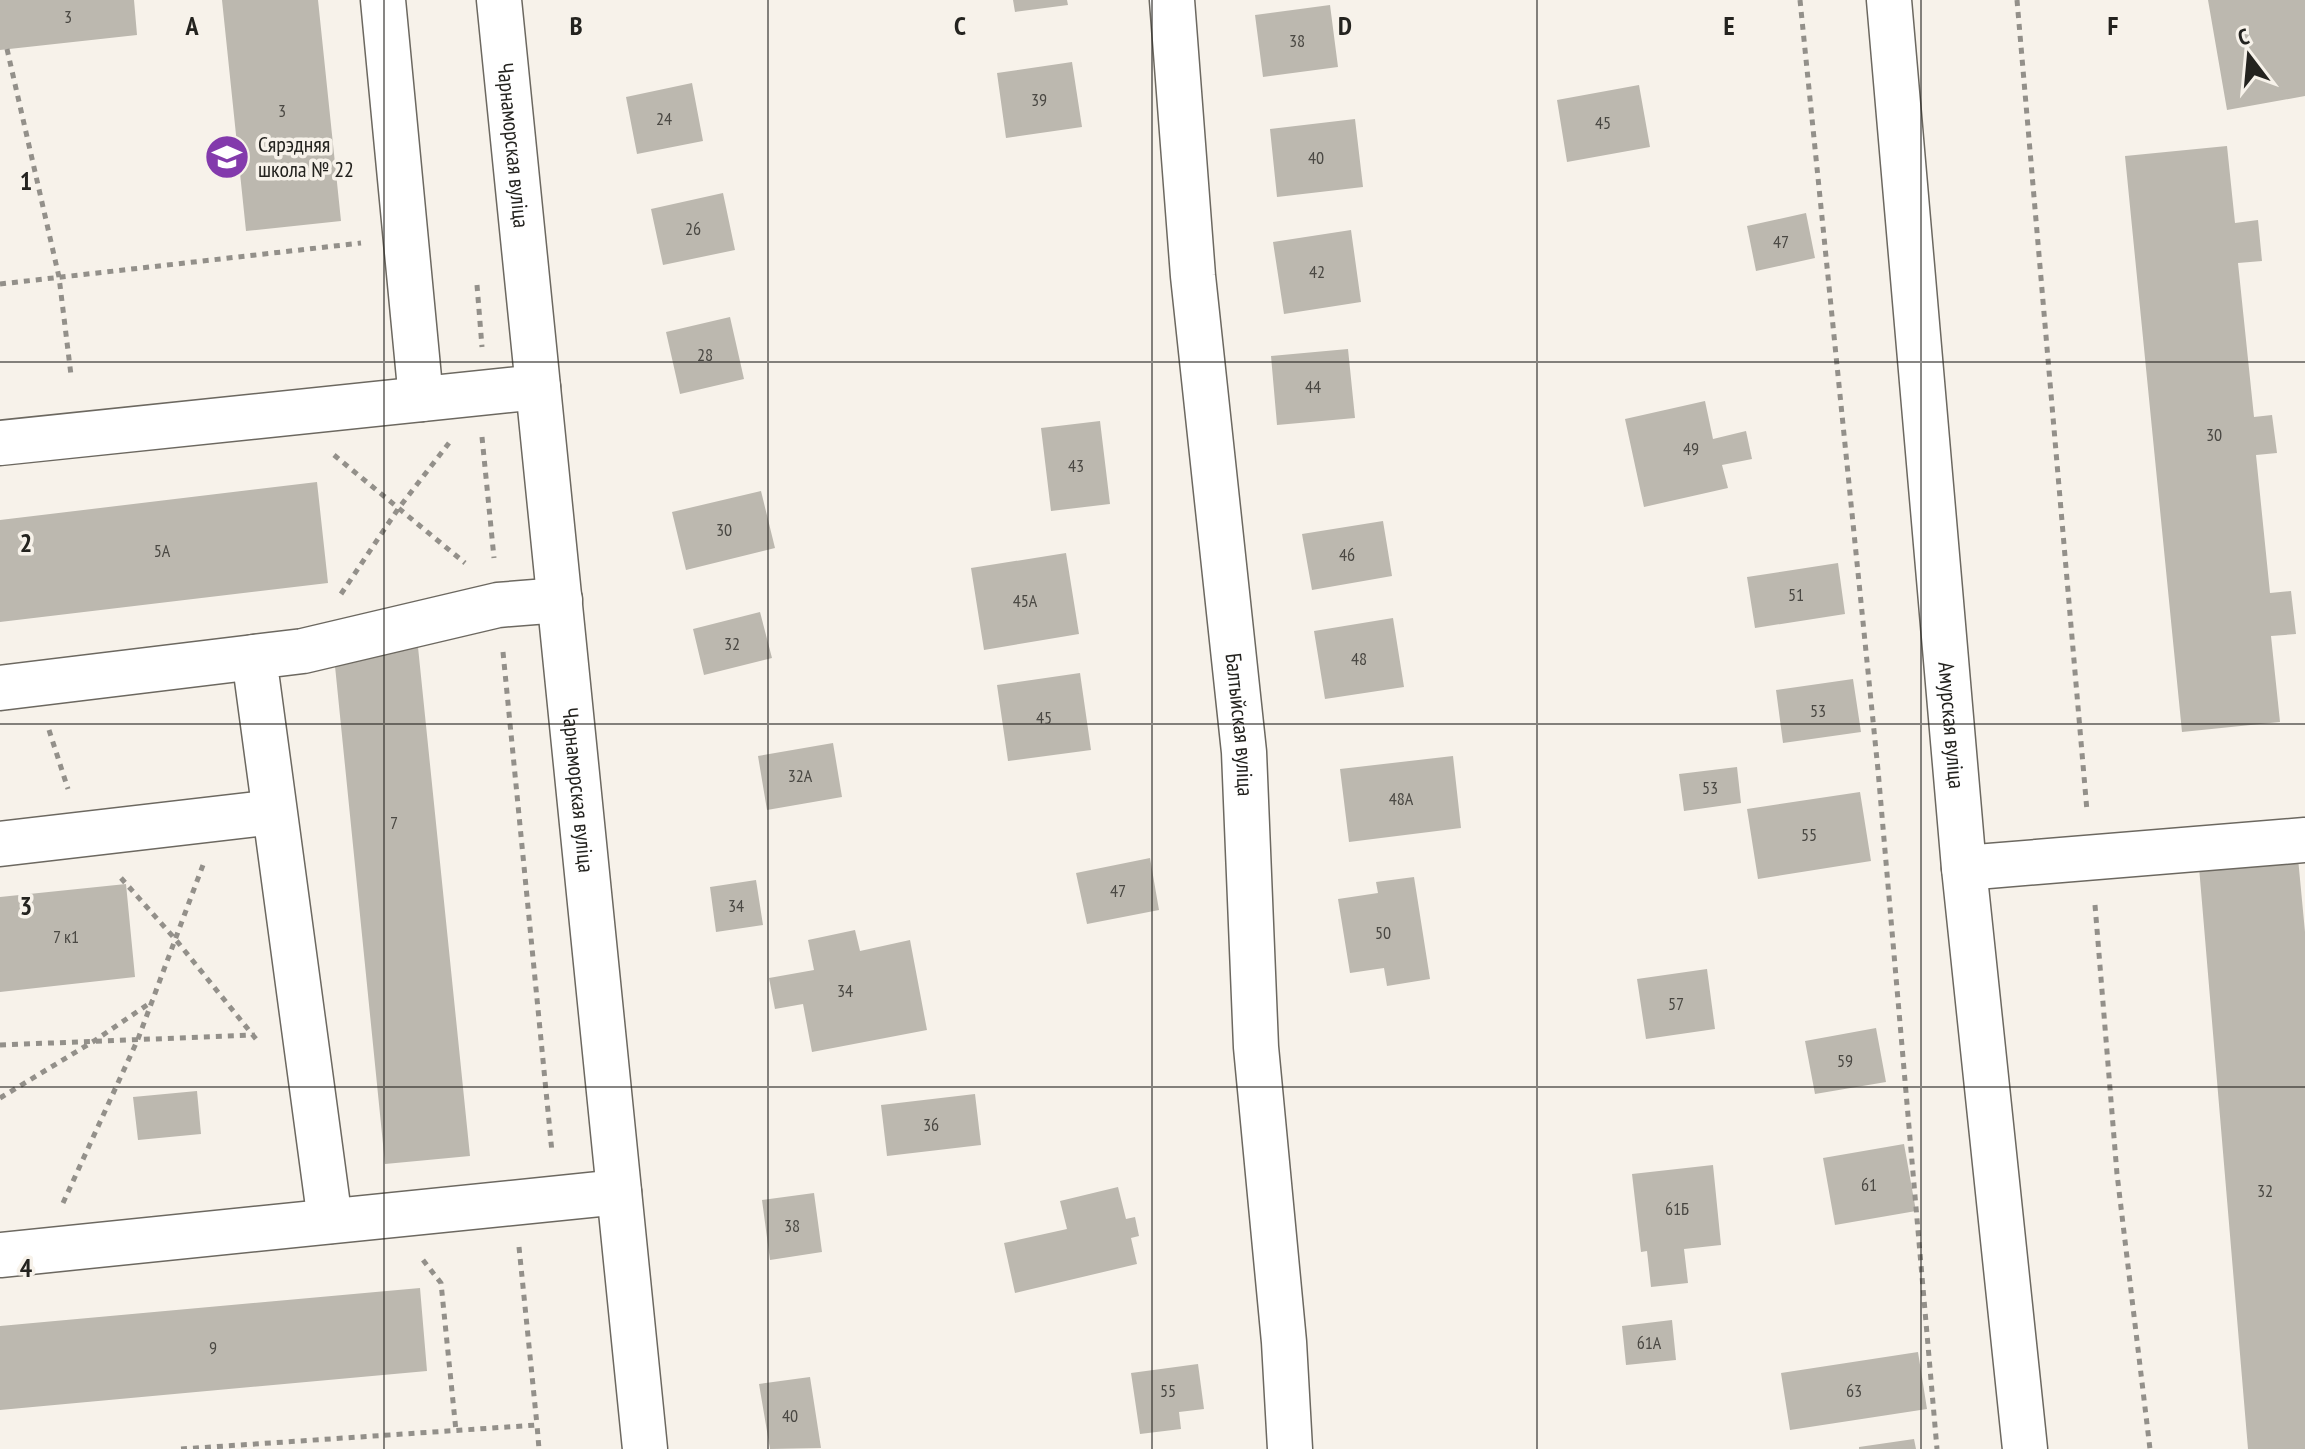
<svg xmlns="http://www.w3.org/2000/svg" width="2305" height="1449" viewBox="0 0 2305 1449" font-family="'PT Sans Narrow',sans-serif">
<rect width="100%" height="100%" fill="#f7f2ea"/>
<path fill="#bcb8af" d="M 0,0 L 134,0 L 137,35 L 0,50 Z
M 222,0 L 318,0 L 341,221 L 246,231 Z
M 1013,0 L 1067,0 L 1068,5 L 1015,12 Z
M 2208,0 L 2305,0 L 2305,96 L 2227,110 Z
M 1330,5 L 1338,67 L 1263,77 L 1255,15 Z
M 1072,62 L 1082,127 L 1006,138 L 997,73 Z
M 692,83 L 703,141 L 637,154 L 626,97 Z
M 1639,85 L 1650,147 L 1567,162 L 1557,100 Z
M 1355,119 L 1363,187 L 1277,197 L 1270,129 Z
M 2227,146 L 2235,223 L 2258,220 L 2262,261 L 2238,263 L 2254,417 L 2272,415 L 2277,453 L 2256,455 L 2270,593 L 2291,591 L 2296,634 L 2271,636 L 2280,722 L 2182,732 L 2125,156 Z
M 723,193 L 735,250 L 663,265 L 651,209 Z
M 1806,213 L 1815,258 L 1756,271 L 1747,226 Z
M 1351,230 L 1361,302 L 1284,314 L 1273,242 Z
M 730,317 L 744,379 L 680,394 L 666,332 Z
M 1348,349 L 1355,418 L 1277,425 L 1271,356 Z
M 1705,401 L 1713,439 L 1746,431 L 1752,459 L 1722,465 L 1728,488 L 1644,507 L 1625,419 Z
M 1100,421 L 1110,504 L 1051,511 L 1041,428 Z
M 317,482 L 328,583 L 0,622 L 0,520 Z
M 761,491 L 775,548 L 686,570 L 672,512 Z
M 1383,521 L 1392,576 L 1312,590 L 1302,534 Z
M 1066,553 L 1079,634 L 984,650 L 971,568 Z
M 1838,563 L 1845,614 L 1755,628 L 1747,577 Z
M 760,612 L 772,658 L 704,675 L 693,629 Z
M 1393,618 L 1404,687 L 1325,699 L 1314,631 Z
M 418,647 L 470,1156 L 385,1164 L 334,656 Z
M 1080,673 L 1091,750 L 1008,761 L 997,685 Z
M 1853,679 L 1861,732 L 1783,743 L 1776,690 Z
M 833,743 L 842,797 L 767,810 L 758,756 Z
M 1453,756 L 1461,828 L 1349,842 L 1340,769 Z
M 1737,767 L 1741,803 L 1684,811 L 1679,774 Z
M 1860,792 L 1871,861 L 1758,879 L 1747,809 Z
M 1150,858 L 1159,910 L 1087,924 L 1076,873 Z
M 2298,858 L 2305,932 L 2305,1449 L 2248,1449 L 2199,867 Z
M 1414,877 L 1430,979 L 1387,986 L 1384,968 L 1350,973 L 1338,899 L 1378,893 L 1376,882 Z
M 756,880 L 763,925 L 716,932 L 710,887 Z
M 126,884 L 135,977 L 0,992 L 0,897 Z
M 855,930 L 860,951 L 910,940 L 927,1030 L 812,1052 L 803,1004 L 775,1009 L 769,978 L 814,970 L 808,940 Z
M 1707,969 L 1715,1029 L 1646,1039 L 1637,979 Z
M 1876,1028 L 1886,1082 L 1815,1094 L 1805,1041 Z
M 197,1091 L 201,1134 L 138,1140 L 133,1097 Z
M 975,1094 L 981,1145 L 887,1156 L 881,1105 Z
M 1904,1144 L 1916,1211 L 1835,1225 L 1823,1158 Z
M 1713,1165 L 1721,1245 L 1684,1249 L 1688,1283 L 1651,1287 L 1647,1251 L 1641,1252 L 1632,1174 Z
M 1118,1187 L 1126,1219 L 1135,1217 L 1139,1236 L 1131,1238 L 1137,1264 L 1015,1293 L 1004,1243 L 1067,1229 L 1060,1201 Z
M 814,1193 L 822,1252 L 770,1260 L 762,1200 Z
M 420,1288 L 427,1371 L 0,1410 L 0,1326 Z
M 1672,1320 L 1676,1360 L 1626,1365 L 1622,1326 Z
M 1918,1352 L 1927,1409 L 1790,1430 L 1781,1373 Z
M 1198,1364 L 1204,1409 L 1179,1412 L 1181,1429 L 1140,1434 L 1131,1373 Z
M 810,1377 L 821,1448 L 770,1449 L 759,1384 Z
M 1914,1439 L 1916,1449 L 1859,1449 L 1859,1447 Z"/>
<g fill="none" stroke-linecap="round" stroke-linejoin="round">
<g stroke="#6c6860" stroke-width="47">
<g id="minor">
<path d="M 383,0 L 421,399"/>
<path id="s1" d="M 499,0 L 645,1449"/>
<path id="s2" d="M 1172,0 L 1193,276 L 1244,752 L 1256,1047 L 1284,1342 L 1290,1449"/>
<path id="s3" d="M 1889,0 L 1964,868 L 2025,1449"/>
<path d="M 0,443 L 538,387"/>
<path d="M 0,688 L 254,657"/>
<path d="M 0,844 L 274,812"/>
<path d="M 1964,868 L 2305,840"/>
<path d="M 330,1221 L 254,657 L 303,651 L 498,605 L 560,600"/>
<path d="M 0,1255 L 619,1192"/>
</g>
</g>
<path stroke="#93908a" stroke-width="5" stroke-dasharray="6 6" stroke-linecap="butt" d="M 1800,0 L 1878,770 L 1937,1449
M 2017,0 L 2087,811
M 7,49 L 59,277 L 71,375
M 0,284 L 361,243
M 477,285 L 482,347
M 482,437 L 494,558
M 334,455 L 465,563
M 341,594 L 398,509 L 449,443
M 503,652 L 552,1152
M 49,730 L 68,789
M 121,878 L 176,940 L 256,1039
M 2095,905 L 2117,1174 L 2150,1449
M 0,1045 L 255,1035
M 0,1098 L 94,1041 L 153,1001
M 63,1203 L 138,1039 L 203,865
M 519,1247 L 537,1425
M 423,1260 L 441,1283 L 456,1431
M 181,1449 L 537,1425 L 539,1449"/>
<use href="#minor" stroke="#fff" stroke-width="44"/>
</g>
<path fill="none" stroke="#24231f" stroke-width="2" stroke-opacity="0.55" d="M 384,0 L 384,1449M 768,0 L 768,1449M 1152,0 L 1152,1449M 1537,0 L 1537,1449M 1921,0 L 1921,1449M 0,362 L 2305,362M 0,724 L 2305,724M 0,1087 L 2305,1087"/>
<defs>
<g id="school-disc" transform="scale(2.3)"><circle r="9.5" fill="#833aac" stroke="#f7f2ea"/><path d="M0-5L7-2L0 1L-7-2ZM-4 1L0 2.5L4 1V4Q0 6-4 4Z" fill="#fff"/></g>
</defs>
<g fill-rule="evenodd">
<use href="#school-disc" x="227" y="157"/>
</g>
<g text-anchor="middle" stroke-width="7" stroke-linejoin="round" paint-order="stroke">
<g font-size="18" fill="#4a4843">
<text x="68" y="23">3</text>
<text x="1297" y="47">38</text>
<text x="1039" y="106">39</text>
<text x="282" y="117">3</text>
<text x="664" y="125">24</text>
<text x="1603" y="129">45</text>
<text x="1316" y="164">40</text>
<text x="693" y="235">26</text>
<text x="1781" y="248">47</text>
<text x="1317" y="278">42</text>
<text x="705" y="361">28</text>
<text x="1313" y="393">44</text>
<text x="2214" y="441">30</text>
<text x="1691" y="455">49</text>
<text x="1076" y="472">43</text>
<text x="724" y="536">30</text>
<text x="162" y="557">5А</text>
<text x="1347" y="561">46</text>
<text x="1796" y="601">51</text>
<text x="1025" y="607">45А</text>
<text x="732" y="650">32</text>
<text x="1359" y="665">48</text>
<text x="1818" y="717">53</text>
<text x="1044" y="724">45</text>
<text x="800" y="782">32А</text>
<text x="1710" y="794">53</text>
<text x="1401" y="805">48А</text>
<text x="394" y="829">7</text>
<text x="1809" y="841">55</text>
<text x="1118" y="897">47</text>
<text x="736" y="912">34</text>
<text x="1383" y="939">50</text>
<text x="66" y="943">7 к1</text>
<text x="845" y="997">34</text>
<text x="1676" y="1010">57</text>
<text x="1845" y="1067">59</text>
<text x="931" y="1131">36</text>
<text x="1869" y="1191">61</text>
<text x="2265" y="1197">32</text>
<text x="1677" y="1215">61Б</text>
<text x="792" y="1232">38</text>
<text x="1649" y="1349">61А</text>
<text x="213" y="1354">9</text>
<text x="1168" y="1397">55</text>
<text x="1854" y="1397">63</text>
<text x="790" y="1422">40</text>
</g>
<g font-size="22" fill="#24231f" stroke="#f7f2ea" text-anchor="start">
<text x="258" y="152">Сярэдняя<tspan x="258" dy="25">школа № 22</tspan></text>
</g>
<g font-size="22" fill="#24231f" stroke="#f7f2ea">
<text dy="8" stroke="none"><textPath href="#s1" startOffset="146">Чарнаморская вуліца</textPath></text>
<text dy="8" stroke="none"><textPath href="#s2" startOffset="728">Балтыйская вуліца</textPath></text>
<text dy="8" stroke="none"><textPath href="#s3" startOffset="728">Амурская вуліца</textPath></text>
<text dy="8" stroke="none"><textPath href="#s1" startOffset="794">Чарнаморская вуліца</textPath></text>
</g>
</g>
<g font-size="26" text-anchor="middle" font-weight="bold" fill="#24231f" stroke="#f7f2ea" stroke-width="7" stroke-linejoin="round" paint-order="stroke">
<text x="192" y="35">A</text>
<text x="576" y="35">B</text>
<text x="960" y="35">C</text>
<text x="1345" y="35">D</text>
<text x="1729" y="35">E</text>
<text x="2113" y="35">F</text>
<text x="26" y="190">1</text>
<text x="26" y="552">2</text>
<text x="26" y="915">3</text>
<text x="26" y="1277">4</text>
</g>
<g transform="translate(2249 56) rotate(344)" stroke="#f7f2ea" stroke-width="6" paint-order="stroke">
<path d="M0-6L14 30L0 20L-14 30Z" fill="#24231f"/>
<text y="-12" font-size="22" font-weight="bold" text-anchor="middle" fill="#24231f">С</text>
</g>
</svg>
